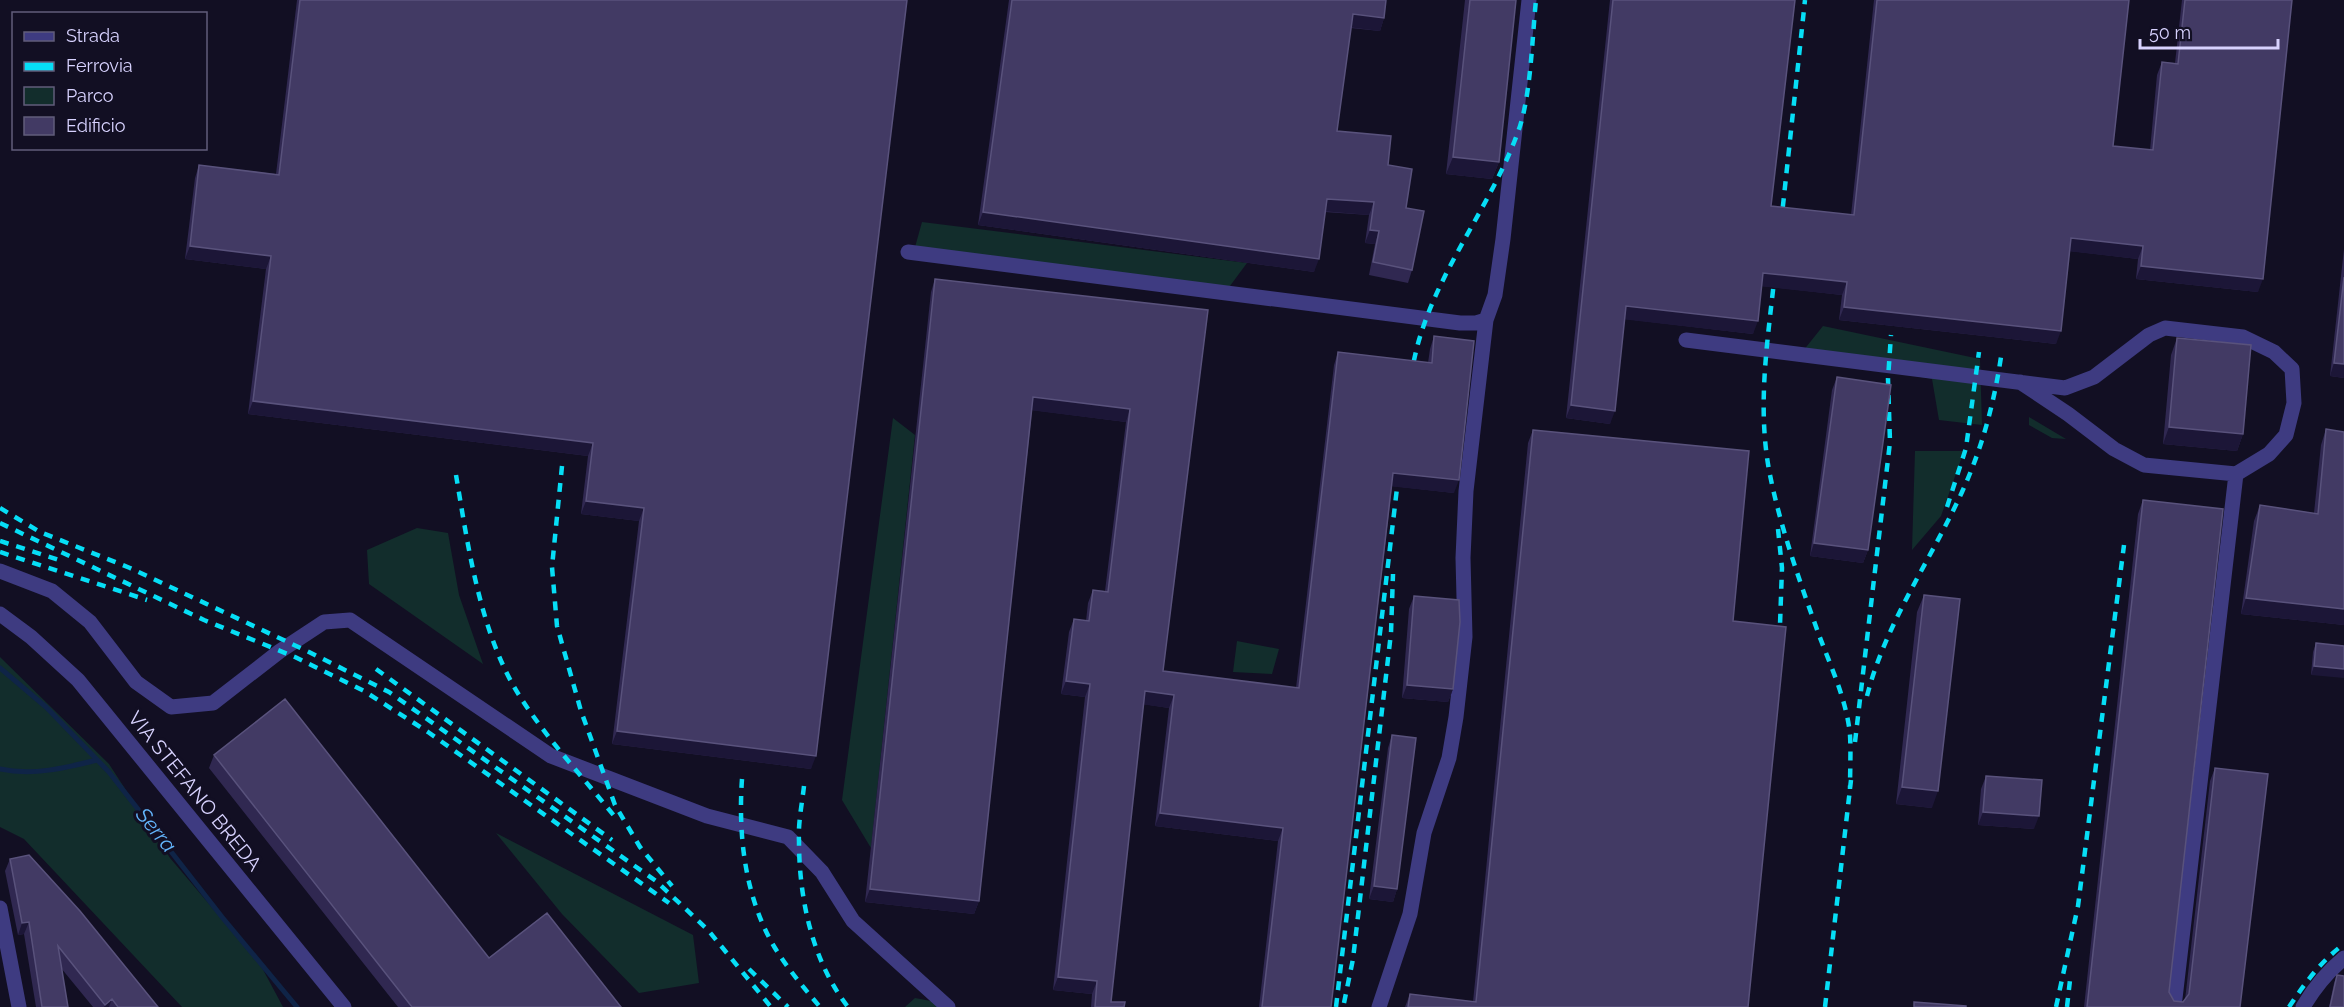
<svg xmlns="http://www.w3.org/2000/svg" width="2344" height="1007" viewBox="0 0 2344 1007" font-family="Raleway,sans-serif">
<rect width="100%" height="100%" fill="#120f23"/>
<path fill="#122d2c" d="M 922,222 L 1247,263 L 1227,290 L 912,258 Z
M 1823,326 L 1980,359 L 1982,425 L 1939,420 L 1932,379 L 1799,356 Z
M 2029,417 L 2066,439 L 2052,438 L 2029,425 Z
M 893,418 L 915,435 L 871,848 L 842,800 Z
M 1915,451 L 1964,451 L 1941,516 L 1912,550 Z
M 417,528 L 448,533 L 459,595 L 483,664 L 369,584 L 367,550 Z
M 1237,641 L 1279,649 L 1272,674 L 1233,672 Z
M 0,657 L 109,764 L 170,858 L 260,964 L 283,1007 L 182,1007 L 24,839 L 0,827 Z
M 496,833 L 693,935 L 699,983 L 639,993 L 562,914 Z
M 915,998 L 947,1004 L 945,1007 L 905,1007 Z"/>
<g fill="none" stroke-linecap="round" stroke-linejoin="round">
<path stroke="#0f2447" stroke-width="5" d="M 0,668 L 46,707 L 109,772 L 222,917 L 297,1007
M 0,769 C 33,776 65,768 97,760"/>
<path stroke="#3e3b81" stroke-width="15" d="M 908,252 L 1460,323 L 1476,323 L 1486,320 L 1495,295 L 1503,239 L 1529,0
M 1686,340 L 2065,388 L 2094,377 L 2149,335 L 2165,328 L 2243,337 L 2274,352 L 2292,369 L 2294,403 L 2286,435 L 2269,454 L 2236,474 L 2144,465 L 2114,449 L 2068,414 L 2020,382
M 0,571 L 52,591 L 90,622 L 136,682 L 171,707 L 213,703 L 280,651 L 324,622 L 350,620 L 551,756 L 707,816 L 788,837 L 822,872 L 853,921 L 948,1007
M 0,614 L 31,637 L 78,680 L 344,1007
M 0,908 L 19,1007
M 1379,1007 L 1410,914 L 1424,833 L 1449,758 L 1456,717 L 1465,637 L 1463,558 L 1466,491 L 1486,320
M 2174,1007 L 2236,474
M 2303,1007 C 2314,988 2327,972 2344,958"/>
<path stroke="#06def6" stroke-width="4.5" stroke-dasharray="9 8" stroke-linecap="butt" d="M 1781,224 L 1805,0
M 1775,272 C 1768,339 1757,403 1769,470 C 1780,527 1800,582 1819,635 C 1831,667 1847,701 1850,735 C 1851,753 1850,771 1850,789
M 1411,378 C 1423,286 1487,217 1518,132 C 1531,97 1532,38 1536,0
M 562,466 L 552,567 L 557,626 L 581,711 L 615,805 L 640,847 L 672,886
M 456,475 C 468,546 480,633 519,695 C 546,738 583,777 615,817
M 1947,507 L 1966,448 L 1979,352
M 0,508 L 40,532 L 130,568 L 309,652 L 389,692 L 656,881 L 708,930 L 771,1007
M 0,523 L 204,620 L 295,657 L 364,691 L 428,732 L 669,903
M 1778,529 L 1782,568 L 1780,625
M 0,541 L 59,560
M 0,552 L 147,600
M 376,669 L 612,840
M 1867,696 C 1886,622 1931,560 1962,492 C 1983,446 1995,400 2002,350
M 1855,742 L 1890,442 L 1888,379 L 1891,335
M 742,779 C 738,836 745,898 775,948 C 788,969 804,988 820,1007
M 804,786 C 802,804 798,823 799,841 C 799,898 812,961 848,1007
M 749,969 L 788,1007
M 1344,1003 L 1353,959 L 1391,633 L 1393,574
M 1336,1007 L 1399,471
M 1825,1007 L 1851,780
M 2056,1007 L 2078,906 L 2124,545
M 2067,1007 L 2070,980
M 2289,1007 C 2305,983 2321,961 2344,944"/>
</g>
<path fill="#302851" d="M 297,0 L 907,0 L 811,769 L 612,744 L 639,521 L 581,514 L 588,456 L 248,414 L 266,269 L 185,259 L 195,178 L 199,165 L 276,174 Z
M 1009,0 L 1386,0 L 1384,18 L 1380,31 L 1351,28 L 1337,131 L 1388,165 L 1406,208 L 1412,270 L 1408,283 L 1369,275 L 1375,244 L 1365,243 L 1369,215 L 1325,212 L 1314,272 L 978,225 Z
M 1465,0 L 1516,0 L 1499,162 L 1492,179 L 1446,174 Z
M 1610,0 L 1795,0 L 1771,206 L 1851,215 L 1874,0 L 2129,0 L 2113,146 L 2150,150 L 2157,75 L 2162,62 L 2175,63 L 2182,0 L 2292,0 L 2258,292 L 2136,279 L 2138,259 L 2070,251 L 2056,344 L 1839,320 L 1842,295 L 1762,286 L 1753,334 L 1625,319 L 1610,424 L 1566,418 Z
M 2344,249 L 2344,378 L 2330,376 Z
M 935,279 L 1208,310 L 1163,671 L 1296,688 L 1334,365 L 1338,352 L 1428,363 L 1430,349 L 1434,336 L 1454,493 L 1392,486 L 1331,1007 L 1259,1007 L 1278,841 L 1155,826 L 1169,708 L 1143,704 L 1111,1002 L 1124,1007 L 1091,1007 L 1092,994 L 1053,990 L 1085,697 L 1061,694 L 1069,632 L 1074,619 L 1086,621 L 1088,603 L 1093,590 L 1105,591 L 1126,422 L 1032,410 L 979,901 L 974,914 L 865,902 L 931,292 Z
M 2177,338 L 2243,434 L 2237,451 L 2163,444 L 2171,355 Z
M 1837,377 L 1868,550 L 1863,563 L 1810,556 L 1832,390 Z
M 2326,429 L 2344,432 L 2344,625 L 2241,614 L 2254,521 L 2260,505 L 2314,513 L 2321,445 Z
M 1533,430 L 1733,621 L 1748,1007 L 1405,1007 L 1410,994 L 1473,1002 L 1528,443 Z
M 2143,500 L 2169,992 L 2174,1001 L 2183,1002 L 2185,1000 L 2210,781 L 2215,768 L 2240,1007 L 2084,1007 L 2138,514 Z
M 1924,595 L 1932,808 L 1896,804 L 1917,612 Z
M 1414,596 L 1453,689 L 1448,702 L 1402,698 L 1409,609 Z
M 2316,643 L 2344,646 L 2311,675 L 2313,652 Z
M 1392,735 L 1397,889 L 1393,902 L 1369,899 L 1388,748 Z
M 214,755 L 489,958 L 621,1007 L 398,1007 L 209,768 Z
M 1986,776 L 2034,829 L 1978,825 L 1981,789 Z
M 10,859 L 158,1007 L 93,1007 L 61,968 L 68,1007 L 36,1007 L 24,934 L 18,935 L 5,871 Z
M 2337,975 L 2344,1007 L 2329,1007 L 2334,983 Z"/>
<path fill="#1c1637" d="M 1353,14 L 1384,18 L 1380,31 L 1348,27 Z
M 1453,157 L 1499,162 L 1492,179 L 1446,174 Z
M 1327,199 L 1374,202 L 1369,215 L 1322,211 Z
M 983,212 L 1319,259 L 1314,272 L 978,225 Z
M 1370,230 L 1379,231 L 1375,244 L 1365,243 Z
M 2071,238 L 2143,246 L 2138,259 L 2067,251 Z
M 190,246 L 271,256 L 266,269 L 185,259 Z
M 2141,266 L 2263,279 L 2258,292 L 2136,279 Z
M 1763,273 L 1847,282 L 1842,295 L 1758,286 Z
M 1626,306 L 1758,321 L 1753,334 L 1621,319 Z
M 1844,307 L 2061,331 L 2056,344 L 1839,320 Z
M 2334,363 L 2344,364 L 2344,378 L 2330,376 Z
M 1033,397 L 1130,409 L 1126,422 L 1029,410 Z
M 253,401 L 593,443 L 588,456 L 248,414 Z
M 1571,405 L 1615,411 L 1610,424 L 1566,418 Z
M 2169,427 L 2243,434 L 2237,451 L 2163,444 Z
M 1393,473 L 1459,480 L 1454,493 L 1388,486 Z
M 586,501 L 644,508 L 639,521 L 581,514 Z
M 1814,543 L 1868,550 L 1863,563 L 1810,556 Z
M 2246,598 L 2344,609 L 2344,625 L 2241,614 Z
M 2314,666 L 2344,669 L 2344,678 L 2311,675 Z
M 1066,681 L 1090,684 L 1085,697 L 1061,694 Z
M 1407,685 L 1453,689 L 1448,702 L 1402,698 Z
M 1145,691 L 1174,695 L 1169,708 L 1140,704 Z
M 617,731 L 816,756 L 811,769 L 612,744 Z
M 1902,787 L 1938,791 L 1932,808 L 1896,804 Z
M 1983,812 L 2039,816 L 2034,829 L 1978,825 Z
M 1160,813 L 1283,828 L 1278,841 L 1155,826 Z
M 1374,886 L 1397,889 L 1393,902 L 1369,899 Z
M 870,889 L 979,901 L 974,914 L 865,902 Z
M 29,922 L 24,934 L 18,935 L 22,923 Z
M 1058,977 L 1097,981 L 1092,994 L 1053,990 Z
M 112,999 L 109,1007 L 104,1007 L 105,1005 Z"/>
<path fill="#423a64" stroke="#59527c" stroke-width="1.5" d="M 300,0 L 907,0 L 816,756 L 617,731 L 644,508 L 586,501 L 593,443 L 253,401 L 271,256 L 190,246 L 199,165 L 279,175 Z
M 1012,0 L 1386,0 L 1384,18 L 1353,14 L 1337,131 L 1391,136 L 1388,165 L 1412,169 L 1406,208 L 1424,211 L 1412,270 L 1373,262 L 1379,231 L 1370,230 L 1374,202 L 1327,199 L 1319,259 L 983,212 Z
M 1470,0 L 1516,0 L 1499,162 L 1453,157 Z
M 1613,0 L 1795,0 L 1771,206 L 1854,215 L 1877,0 L 2129,0 L 2113,146 L 2153,150 L 2162,62 L 2178,64 L 2185,0 L 2292,0 L 2263,279 L 2141,266 L 2143,246 L 2071,238 L 2061,331 L 1844,307 L 1847,282 L 1763,273 L 1758,321 L 1626,306 L 1615,411 L 1571,405 Z
M 2344,277 L 2344,364 L 2334,363 Z
M 935,279 L 1208,310 L 1163,671 L 1299,688 L 1338,352 L 1432,363 L 1434,336 L 1474,341 L 1459,480 L 1393,473 L 1331,1007 L 1262,1007 L 1283,828 L 1160,813 L 1174,695 L 1145,691 L 1111,1002 L 1125,1002 L 1124,1007 L 1095,1007 L 1097,981 L 1058,977 L 1090,684 L 1066,681 L 1074,619 L 1089,621 L 1093,590 L 1108,592 L 1130,409 L 1033,397 L 979,901 L 870,889 Z
M 2177,338 L 2251,345 L 2243,434 L 2169,427 Z
M 1837,377 L 1891,385 L 1868,550 L 1814,543 Z
M 2326,429 L 2344,432 L 2344,609 L 2246,598 L 2260,505 L 2318,514 Z
M 1533,430 L 1749,451 L 1733,621 L 1786,627 L 1748,1007 L 1408,1007 L 1410,994 L 1476,1002 Z
M 2143,500 L 2223,509 L 2169,992 L 2174,1001 L 2183,1002 L 2189,994 L 2215,768 L 2268,774 L 2240,1007 L 2087,1007 Z
M 1924,595 L 1960,599 L 1938,791 L 1902,787 Z
M 1414,596 L 1459,600 L 1460,622 L 1453,689 L 1407,685 Z
M 2316,643 L 2344,646 L 2344,669 L 2314,666 Z
M 285,699 L 489,958 L 547,913 L 621,1007 L 412,1007 L 214,755 Z
M 1392,735 L 1416,738 L 1397,889 L 1374,886 Z
M 1986,776 L 2042,780 L 2039,816 L 1983,812 Z
M 29,855 L 80,911 L 158,1007 L 118,1007 L 112,999 L 105,1005 L 58,946 L 68,1007 L 42,1007 L 29,922 L 22,923 L 10,859 Z
M 2337,975 L 2344,976 L 2344,1007 L 2330,1007 Z
M 1914,1002 L 1966,1006 L 1966,1007 L 1914,1007 Z"/>
<g text-anchor="middle" stroke-width="6" stroke-linejoin="round" paint-order="stroke">
<g font-size="20" fill="#d7d2fe" stroke="#120f23">
<text transform="translate(195 791) rotate(51)" y="7">VIA STEFANO BREDA</text>
</g>
<g font-size="21" font-style="italic" fill="#63b4fb" stroke="#120f23">
<text transform="translate(156 830) rotate(51)" y="7">Serra</text>
</g>
</g>
<rect x="12" y="12" width="195" height="138" fill="#120f23" stroke="#615d7b" stroke-width="1.5"/>
<rect x="24" y="32" width="30" height="9" fill="#3e3b81" stroke="#615d7b" stroke-width="1.5"/>
<text x="66" y="42" font-size="18" fill="#d7d2fe">Strada</text>
<rect x="24" y="62" width="30" height="9" fill="#06def6" stroke="#615d7b" stroke-width="1.5"/>
<text x="66" y="72" font-size="18" fill="#d7d2fe">Ferrovia</text>
<rect x="24" y="87" width="30" height="18" fill="#122d2c" stroke="#615d7b" stroke-width="1.5"/>
<text x="66" y="102" font-size="18" fill="#d7d2fe">Parco</text>
<rect x="24" y="117" width="30" height="18" fill="#423a64" stroke="#615d7b" stroke-width="1.5"/>
<text x="66" y="132" font-size="18" fill="#d7d2fe">Edificio</text>
<path d="M2140 39v9h138v-9" fill="none" stroke="#d7d2fe" stroke-width="3"/>
<text x="2149" y="39" font-size="18" fill="#d7d2fe" stroke="#120f23" stroke-width="4.5" paint-order="stroke">50 m</text>
</svg>
